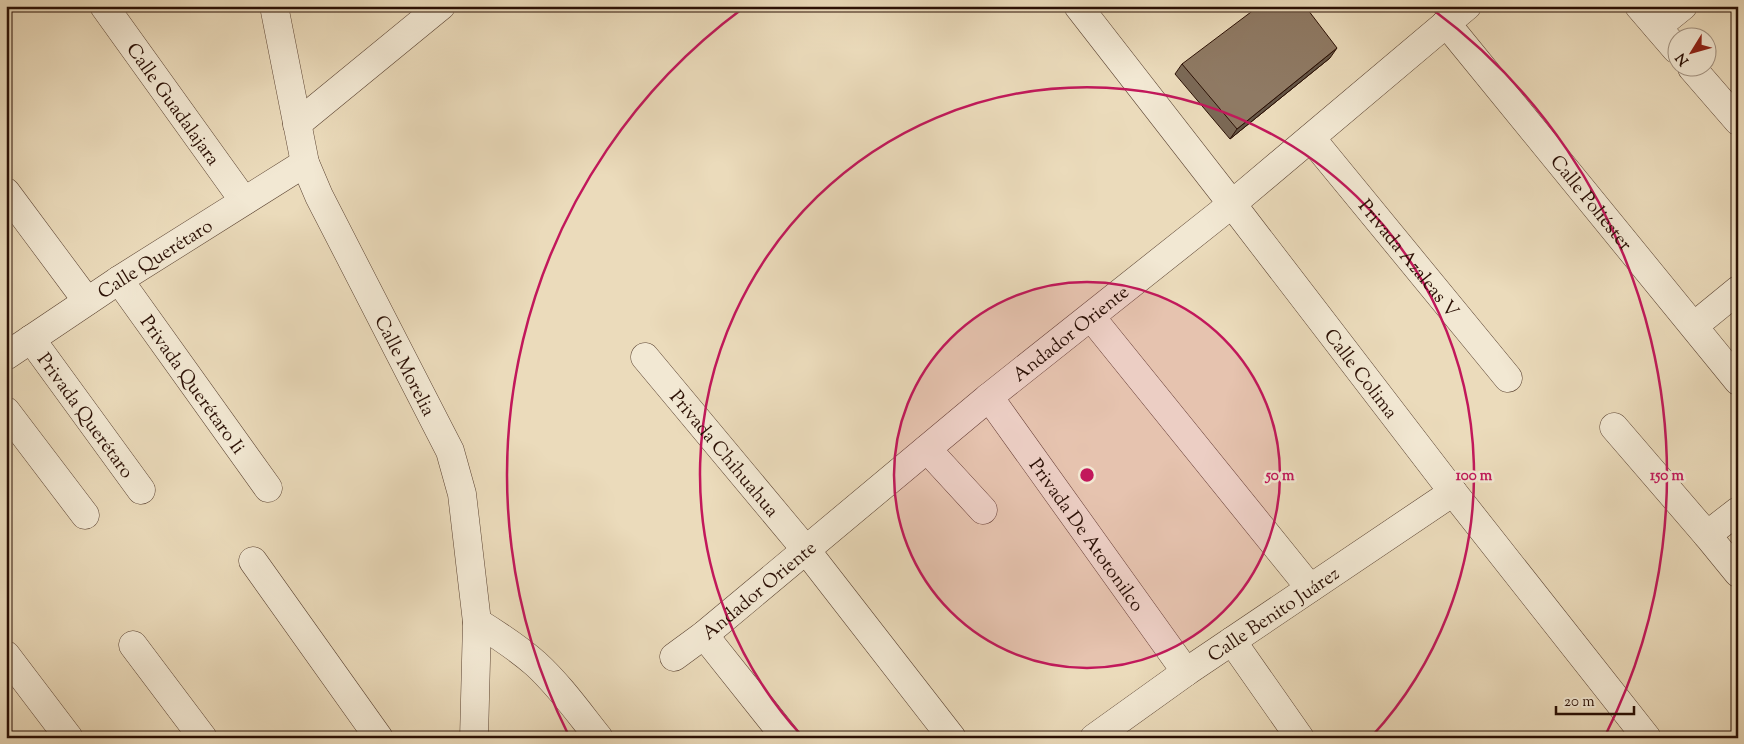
<svg xmlns="http://www.w3.org/2000/svg" width="1744" height="744" viewBox="0 0 1744 744" font-family="'Sorts Mill Goudy',serif">
<rect width="100%" height="100%" fill="#ebdbbb"/>
<filter id="stains"><feTurbulence type="fractalNoise" baseFrequency=".004" numOctaves="4"/><feColorMatrix values="0 0 0 0 .2 0 0 0 0 .09 0 0 0 0 .02 0 0 0 .5 -.17"/></filter>
<radialGradient id="worn" r=".72"><stop offset=".6" stop-color="#630" stop-opacity="0"/><stop offset="1" stop-color="#630" stop-opacity=".3"/></radialGradient>
<g fill="none" stroke-linecap="round" stroke-linejoin="round">
<g stroke="#5b4332" stroke-width="29">
<g id="minor">
<path id="s1" d="M 104,6 L 244,201"/>
<path id="s2" d="M 274,6 L 305,163 L 319,196 L 450,451 L 462,494 L 477,622 L 474,738"/>
<path id="s3" d="M 1078,6 L 1232,204 L 1453,492 L 1647,738"/>
<path d="M 1639,6 L 1676,49"/>
<path id="s4" d="M 1446,23 L 1738,381"/>
<path d="M 1657,27 L 1683,6"/>
<path d="M 1692,68 L 1738,121"/>
<path d="M 297,124 L 441,6"/>
<path id="s5" d="M 1311,138 L 1508,378"/>
<path d="M 6,192 L 87,301"/>
<path id="s6" d="M 119,280 L 268,488"/>
<path d="M 1091,317 L 1310,588"/>
<path d="M 1694,326 L 1738,290"/>
<path id="s7" d="M 31,339 L 141,490"/>
<path id="s8" d="M 6,356 L 119,280 L 305,163"/>
<path id="s9" d="M 645,357 L 806,550 L 952,738"/>
<path id="s10" d="M 989,397 L 1186,672"/>
<path d="M 6,411 L 85,515"/>
<path d="M 1614,427 L 1707,535 L 1738,573"/>
<path d="M 927,449 L 983,510"/>
<path d="M 1707,535 L 1738,511"/>
<path d="M 253,561 L 379,738"/>
<path d="M 477,622 C 498,635 518,648 536,664 C 560,686 579,713 599,738"/>
<path d="M 704,635 L 786,738"/>
<path d="M 1232,641 L 1300,738"/>
<path d="M 133,645 L 203,738"/>
<path d="M 6,655 L 69,738"/>
<path id="s11" d="M 674,657 L 704,635 L 989,397 L 1232,204 L 1467,6"/>
<path id="s12" d="M 1094,738 L 1186,672 L 1453,492"/>
</g>
</g>
<use href="#minor" stroke="#f2e8d3" stroke-width="28"/>
</g>
<path fill="#7b6956" stroke="#2b1005" d="M 1330,58 L 1230,139 L 1175,74 L 1182,64 Z"/>
<path fill="#645546" stroke="#2b1005" d="M 1337,48 L 1330,58 L 1230,139 L 1237,129 Z"/>
<path fill="#8f7a64" stroke="#2b1005" d="M 1259,6 L 1305,6 L 1337,48 L 1237,129 L 1182,64 Z"/>
<circle cx="1087" cy="475" r="193" fill="#c2185b" fill-opacity=".12"/>
<g fill="none" stroke="#c2185b" stroke-width="2.5">
<circle cx="1087" cy="475" r="193"/>
<path d="M802 736A387 387 0 1 1 1372 736"/>
<path d="M568 734A580 580 0 0 1 742 9M1432 9A580 580 0 0 1 1606 734"/>
</g>
<g text-anchor="middle" stroke-width="5" stroke-linejoin="round" paint-order="stroke">
<g font-size="19" fill="#2b1005" stroke="#f2e8d3">
<text dy="7" stroke="none"><textPath href="#s1" startOffset="120">Calle Guadalajara</textPath></text>
<text dy="7" stroke="none"><textPath href="#s4" startOffset="231">Calle Poliéster</textPath></text>
<text dy="7" stroke="none"><textPath href="#s8" startOffset="178">Calle Querétaro</textPath></text>
<text dy="7" stroke="none"><textPath href="#s5" startOffset="155">Privada Azaleas V</textPath></text>
<text dy="7" stroke="none"><textPath href="#s11" startOffset="512">Andador Oriente</textPath></text>
<text dy="7" stroke="none"><textPath href="#s2" startOffset="386">Calle Morelia</textPath></text>
<text dy="7" stroke="none"><textPath href="#s3" startOffset="464">Calle Colima</textPath></text>
<text dy="7" stroke="none"><textPath href="#s6" startOffset="128">Privada Querétaro Ii</textPath></text>
<text dy="7" stroke="none"><textPath href="#s7" startOffset="94">Privada Querétaro</textPath></text>
<text dy="7" stroke="none"><textPath href="#s9" startOffset="125">Privada Chihuahua</textPath></text>
<text dy="7" stroke="none"><textPath href="#s10" startOffset="169">Privada De Atotonilco</textPath></text>
<text dy="7" stroke="none"><textPath href="#s11" startOffset="108">Andador Oriente</textPath></text>
<text dy="7" stroke="none"><textPath href="#s12" startOffset="218">Calle Benito Juárez</textPath></text>
</g>
</g>
<circle cx="1087" cy="475" r="8" fill="#c2185b" stroke="#f2e8d3" stroke-width="2.5"/>
<g font-size="15" text-anchor="middle" font-weight="bold" fill="#c2185b" stroke="#f2e8d3" stroke-width="5" stroke-linejoin="round" paint-order="stroke">
<text x="1280" y="480">50 m</text>
<text x="1474" y="480">100 m</text>
<text x="1667" y="480">150 m</text>
</g>
<rect width="1744" height="744" fill="none" stroke="#ebdbbb" stroke-width="25"/>
<rect x="8" y="8" width="1729" height="729" fill="none" stroke="#2b1005" stroke-width="2.5"/>
<rect x="12" y="12" width="1719" height="719" fill="none" stroke="#2b1005"/>
<g transform="translate(1692 52) rotate(233)"><circle r="24" fill="#f2e8d3" stroke="#a29281"/>
<path d="M0-4L9 19L0 12L-9 19Z" fill="#8f2418"/>
<text y="-8" font-size="14" font-weight="bold" text-anchor="middle" fill="#2b1005">N</text>
</g>
<path d="M1556 706v8h78v-8" fill="none" stroke="#2b1005" stroke-width="2.5"/>
<text x="1564" y="706" font-size="15" fill="#2b1005" stroke="#f2e8d3" stroke-width="4" paint-order="stroke">20 m</text>
<rect width="100%" height="100%" filter="url(#stains)"/>
<rect width="100%" height="100%" fill="url(#worn)"/>
</svg>
